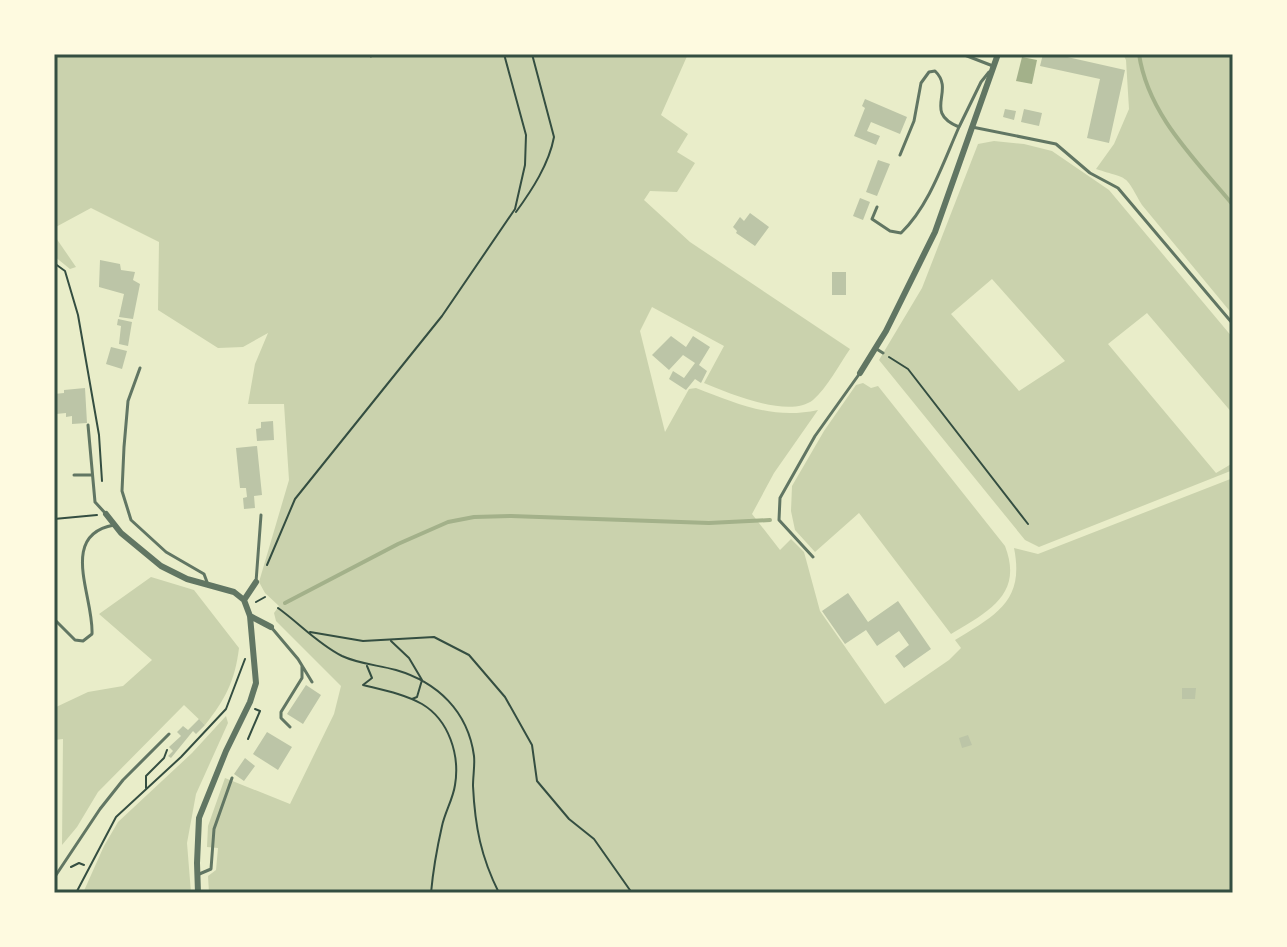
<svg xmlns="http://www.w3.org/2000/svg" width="1287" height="947" viewBox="0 0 1287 947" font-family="'Noto Sans',sans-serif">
<rect width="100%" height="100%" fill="#e9edc9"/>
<path fill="#cad2ad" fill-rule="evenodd" d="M 54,54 L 688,54 L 661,115 L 688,134 L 677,152 L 695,163 L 677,192 L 650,191 L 644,200 L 690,242 L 850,349 C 839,365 827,388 813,400 C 789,419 728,393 704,383 L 724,346 L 652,307 L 640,331 L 665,432 L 689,389 L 696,388 C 738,404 773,420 818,410 L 774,473 L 752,514 L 780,550 L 791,539 L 804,552 L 820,611 L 885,704 L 949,660 L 961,648 L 955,640 C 995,615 1025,602 1014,548 L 1038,554 L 1233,478 L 1233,893 L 209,893 L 208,876 L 216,870 L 218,848 L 207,847 L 208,826 L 225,778 L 290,804 L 334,714 L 341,686 L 276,621 L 274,613 L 279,606 L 265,593 L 259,582 L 289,480 L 284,404 L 248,404 L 255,364 L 268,333 L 243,347 L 218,348 L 158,310 L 159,242 L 91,208 L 54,228 Z
M 1123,54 L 1233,54 L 1233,315 L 1142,205 C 1124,173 1130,180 1096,169 L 1114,144 L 1129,109 L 1126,60 Z
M 994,141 L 1024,144 L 1052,151 L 1109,190 L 1233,338 L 1233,414 L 1147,313 L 1108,344 L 1216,473 L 1233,463 L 1233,470 L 1039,547 L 1025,540 L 879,360 L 922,288 L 978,144 ZM 992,279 L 1065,361 L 1019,391 L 951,314 Z
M 54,235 L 76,267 L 70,269 L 54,256 Z
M 863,383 L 871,388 L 878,386 L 1005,546 C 1024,595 987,612 951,634 L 859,513 L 815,552 L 795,530 L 791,511 L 792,486 L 824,431 L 856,385 Z
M 151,577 L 194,590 L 239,648 C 235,681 225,700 205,725 L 184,705 L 98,792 L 77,827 L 62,845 L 63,739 L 54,740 L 54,708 L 88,692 L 123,686 L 152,660 L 99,614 Z
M 226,716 L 228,723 L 196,794 L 187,843 L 191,893 L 83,893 L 104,846 L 118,822 L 192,753 Z"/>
<path fill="#a3b18a" d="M 1022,57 L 1037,60 L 1032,84 L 1016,81 Z"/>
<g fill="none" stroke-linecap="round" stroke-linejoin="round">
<path stroke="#a3b18a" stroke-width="4" d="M 1139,54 C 1148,115 1195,159 1233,205
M 285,603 L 398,544 L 448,522 L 474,517 L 511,516 L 709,523 L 770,520"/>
</g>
<path fill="#bcc5a7" d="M 1043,54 L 1054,54 L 1125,70 L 1109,143 L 1087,138 L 1100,79 L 1040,66 Z
M 865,99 L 907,117 L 900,134 L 871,122 L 867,131 L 880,136 L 876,145 L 854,136 L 865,108 L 862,106 Z
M 1005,109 L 1016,111 L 1014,120 L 1003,117 Z
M 1024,109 L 1042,113 L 1039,126 L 1021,122 Z
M 878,160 L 890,164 L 877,196 L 866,192 Z
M 860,198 L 870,202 L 863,220 L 853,216 Z
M 750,213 L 769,227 L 755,246 L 736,233 L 737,231 L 733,227 L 740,217 L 744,221 Z
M 100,260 L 120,264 L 121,270 L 135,272 L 133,280 L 140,284 L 133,319 L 119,317 L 124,294 L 99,287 Z
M 832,272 L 846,272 L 846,295 L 832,295 Z
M 118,319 L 132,322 L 128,346 L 119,344 L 121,326 L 117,325 Z
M 671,336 L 686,347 L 693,336 L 710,347 L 699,365 L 707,371 L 701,383 L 695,379 L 686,390 L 669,379 L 673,371 L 684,378 L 695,363 L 683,355 L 669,370 L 652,355 Z
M 111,347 L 127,351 L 122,369 L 106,364 Z
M 85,388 L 87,423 L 72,424 L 72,416 L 66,417 L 66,413 L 56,414 L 54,394 L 64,393 L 64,390 Z
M 273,421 L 274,440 L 257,441 L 256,429 L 261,428 L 261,422 Z
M 257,446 L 262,495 L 254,496 L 255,508 L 244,509 L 243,498 L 247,497 L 246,488 L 240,488 L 236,448 Z
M 848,593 L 868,622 L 898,601 L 931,649 L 904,668 L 895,656 L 909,645 L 899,631 L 877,646 L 866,630 L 845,644 L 822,611 Z
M 306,685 L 321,695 L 303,724 L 287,714 Z
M 1182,688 L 1196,688 L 1195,699 L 1182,699 Z
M 199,719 L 205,725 L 196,734 L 193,731 L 171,758 L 168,756 L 173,751 L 169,747 L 181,736 L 177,732 L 183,726 L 188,730 Z
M 267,732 L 292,747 L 278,770 L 253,754 Z
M 968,735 L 972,745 L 962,748 L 959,738 Z
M 245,758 L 255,766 L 244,781 L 234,774 Z"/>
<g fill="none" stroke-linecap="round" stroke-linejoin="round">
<path stroke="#344e41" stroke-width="2" d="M 516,212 C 532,190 549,164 554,137 L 532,54
M 54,263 L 65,271 L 78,315 L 99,435 L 102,481
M 889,357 L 908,369 L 1028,524
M 54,519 L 97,515
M 267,565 L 295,499 L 442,316 L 515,209 L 525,165 L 526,135 L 504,54
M 256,602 L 265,597
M 278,608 C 299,623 318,644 342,656 C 359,664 378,665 396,670 C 437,682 468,711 474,756 C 475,765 473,776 473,786 C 475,827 481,857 499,893
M 310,632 L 363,641 L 434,637 L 469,655 L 505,697 L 532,745 L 537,781 L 569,819 L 594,839 L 632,893
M 391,641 L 409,658 L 422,680 L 417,697 L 412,699
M 367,666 L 372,678 L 363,685 C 383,690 404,694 422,704 C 449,720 460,755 455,785 C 453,799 445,812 442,826 C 437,848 433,871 431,893
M 248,739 L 260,711 L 255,709
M 146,788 L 146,776 L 164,758 L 167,750
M 71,867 L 79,863 L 84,865
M 76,893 L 116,817 L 181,757 L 226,709 L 245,659"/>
<path stroke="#617663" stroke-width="3" d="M 370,54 L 371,56
M 962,54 L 993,66
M 972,127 L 1056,144 L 1090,173 L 1118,188 L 1233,324
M 900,155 L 914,121 L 921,83 L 929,72 L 935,71 C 956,91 922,112 959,127 L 981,82 L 989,72
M 877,207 L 872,219 L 890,231 L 901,233 C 929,206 943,163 959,127
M 875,348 L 883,353
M 140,368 L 128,401 L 124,447 L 122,491 L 131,520 L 166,552 L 204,574 L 207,582
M 88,425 L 95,502 L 106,514
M 74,475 L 92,475
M 813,557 L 779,520 L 780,498 L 815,436 L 860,373
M 256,582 L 261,515
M 54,619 L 75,640 L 83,641 L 92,634 C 94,597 58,535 114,525
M 271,627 L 298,659 L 312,682
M 290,727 L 281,718 L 281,712 L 302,678 L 302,666
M 197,875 L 211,869 L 214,829 L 232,778
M 54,878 L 100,809 L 123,780 L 169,734"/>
<path stroke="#617663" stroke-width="6" d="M 860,373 L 886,331 L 935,232 L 998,54
M 106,514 L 121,533 L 161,566 L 187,579 L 234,592 L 244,600 L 250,616 L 256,683 L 250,702 L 226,751 L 199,818 L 197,863 L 198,893
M 244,600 L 256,582
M 250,616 L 271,627"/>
</g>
<rect width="1287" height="947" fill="none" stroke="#fefae0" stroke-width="112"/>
<rect x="56" y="56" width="1175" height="835" fill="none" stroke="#344e41" stroke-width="3"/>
</svg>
